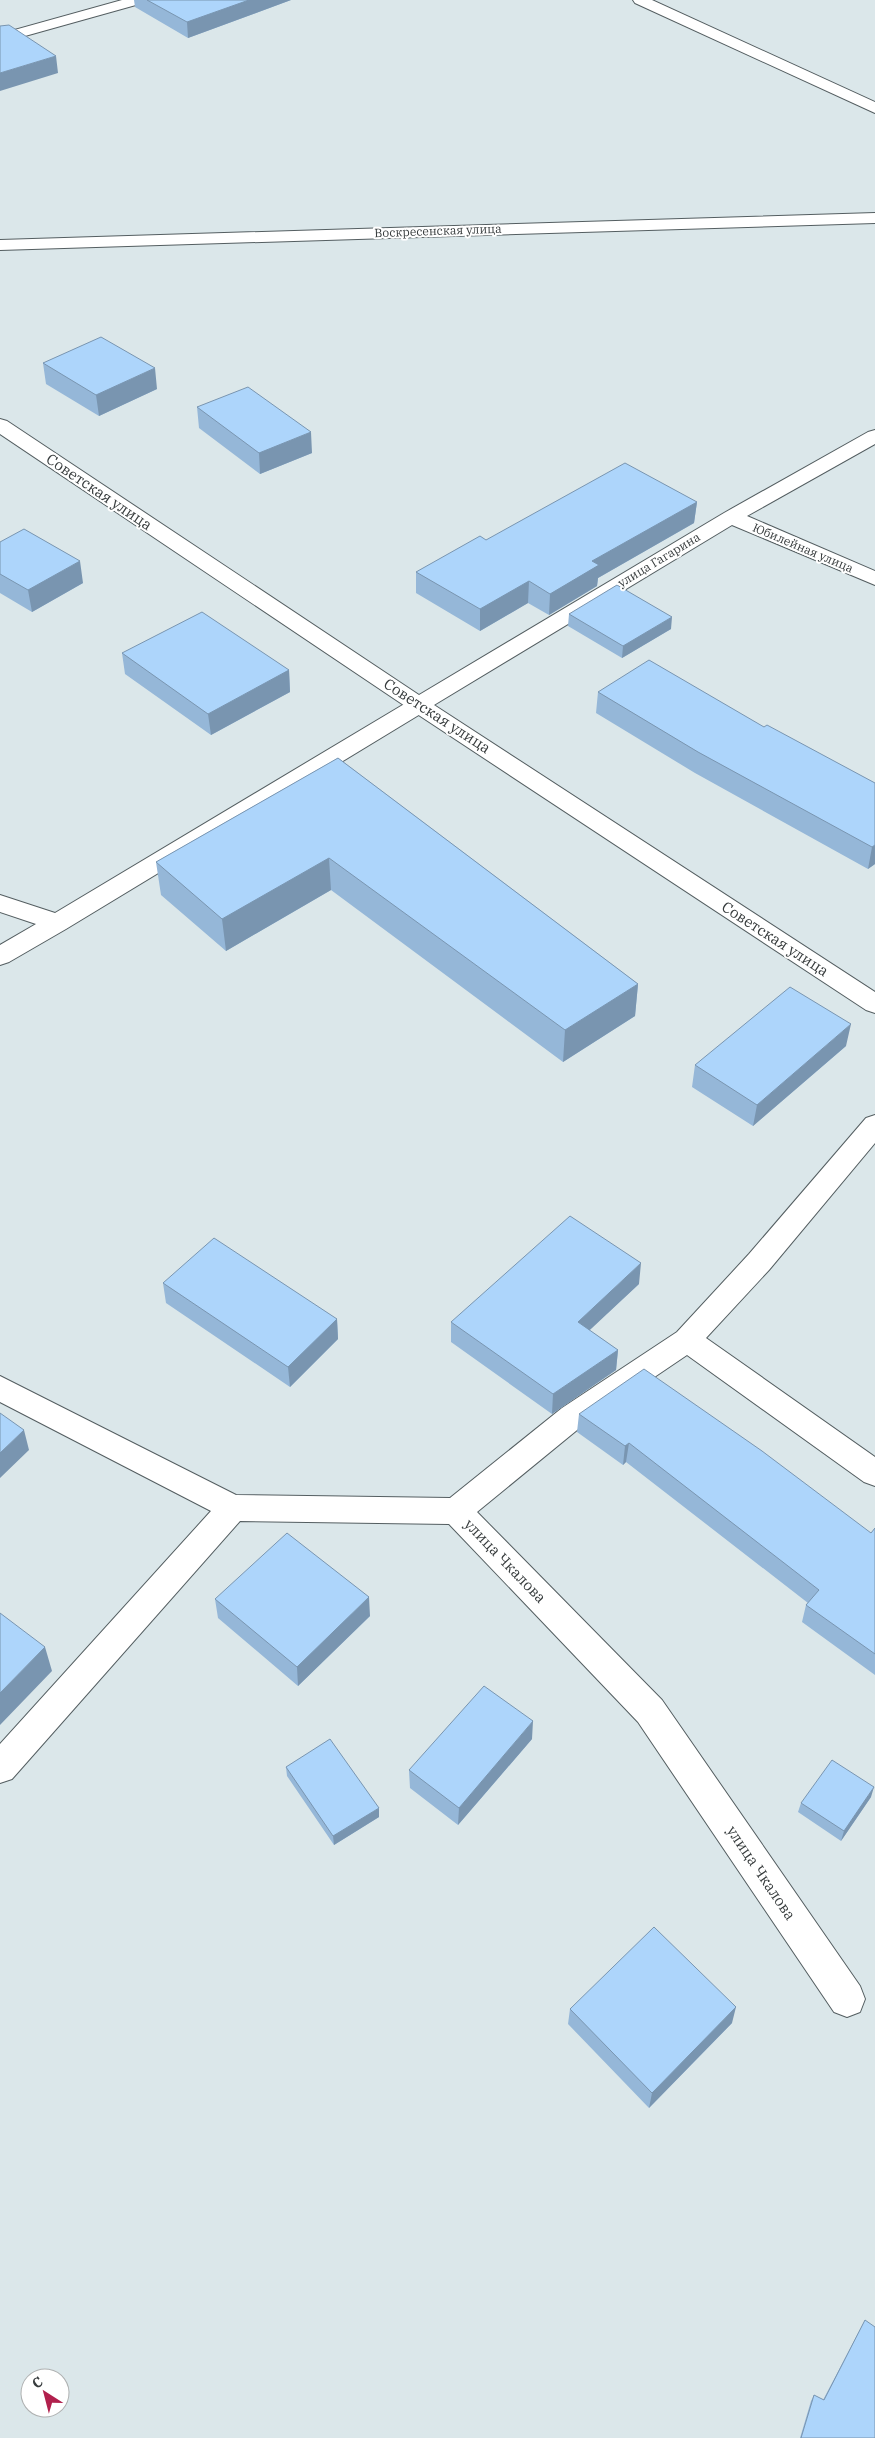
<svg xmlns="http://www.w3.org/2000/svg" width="875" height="2438" viewBox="0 0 875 2438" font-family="'IBM Plex Serif',serif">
<rect width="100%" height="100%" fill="#dbe7ea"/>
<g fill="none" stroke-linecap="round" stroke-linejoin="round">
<g stroke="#545e61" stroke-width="2">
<path id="service" d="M 419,698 L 427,700 L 430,705 L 427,710 L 66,929 L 9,962 L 0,965 L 0,945 L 36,924 L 0,912 L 0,895 L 55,913 L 411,700 Z"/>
</g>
<g stroke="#545e61" stroke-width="2">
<path id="minor" d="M 122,0 L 145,0 L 143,3 L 0,43 L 0,34 Z
M 633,0 L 652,0 L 875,102 L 875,113 L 635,3 Z
M 0,419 L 7,421 L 419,695 L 724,513 L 868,432 L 875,430 L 875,444 L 747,516 L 875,571 L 875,585 L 732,525 L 434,705 L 875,992 L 875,1013 L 866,1010 L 411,710 L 0,434 Z
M 875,1115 L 875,1143 L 769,1270 L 706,1338 L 875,1457 L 875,1486 L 864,1482 L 687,1355 L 582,1426 L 477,1512 L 662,1700 L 860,1986 L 865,1999 L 860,2012 L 847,2017 L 834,2012 L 638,1722 L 449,1524 L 240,1521 L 12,1779 L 0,1783 L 0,1744 L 211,1511 L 0,1402 L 0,1376 L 236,1495 L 450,1498 L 562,1408 L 677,1332 L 749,1254 L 866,1118 Z"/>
</g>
<g stroke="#545e61" stroke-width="2">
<path id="tertiary" d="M 875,213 L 875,223 L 0,250 L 0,240 Z"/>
</g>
<use href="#service" fill="#fff" fill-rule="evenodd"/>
<use href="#minor" fill="#fff" fill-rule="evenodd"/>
<use href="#tertiary" fill="#fff" fill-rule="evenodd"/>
</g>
<path fill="#95b7d8" d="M 134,0 L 291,0 L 188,38 L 135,7 Z
M 43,363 L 157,389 L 99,416 L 46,384 Z
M 197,407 L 312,453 L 260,474 L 199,428 Z
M 697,502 L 694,523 L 598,578 L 597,586 L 549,615 L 528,603 L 480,631 L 416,593 L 416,572 L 486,540 Z
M 0,542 L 83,583 L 32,612 L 0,593 Z
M 569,614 L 671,629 L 622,658 L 568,626 Z
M 122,653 L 289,670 L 290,692 L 211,735 L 125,674 Z
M 598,692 L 764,727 L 875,783 L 875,864 L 868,869 L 695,773 L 596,713 Z
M 338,758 L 638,984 L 635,1016 L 563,1062 L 331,890 L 226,951 L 161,895 L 156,862 Z
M 846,1046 L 753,1126 L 692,1087 L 695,1065 Z
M 163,1283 L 337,1319 L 338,1339 L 290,1387 L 166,1303 Z
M 639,1284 L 589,1330 L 618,1350 L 616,1370 L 552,1414 L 451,1342 L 451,1322 Z
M 579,1414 L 871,1533 L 875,1528 L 875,1675 L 802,1622 L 806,1605 L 808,1603 L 626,1462 L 623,1465 L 577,1432 Z
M 215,1599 L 370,1616 L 298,1686 L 218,1618 Z
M 532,1739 L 458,1825 L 410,1788 L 409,1770 Z
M 286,1767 L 379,1817 L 334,1845 L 287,1776 Z
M 871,1797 L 841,1841 L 798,1812 L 801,1803 Z
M 570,2009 L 732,2023 L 649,2108 L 568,2024 Z
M 865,2320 L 875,2438 L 800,2438 L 811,2401 L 814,2395 L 823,2400 Z"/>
<path fill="#7995b0" d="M 249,0 L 291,0 L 188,38 L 187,22 Z
M 56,56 L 58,73 L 0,91 L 0,73 Z
M 155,368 L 157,389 L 99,416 L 96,395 Z
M 311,432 L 312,453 L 260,474 L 259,453 Z
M 697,502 L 694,523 L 598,578 L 597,586 L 549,615 L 550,594 L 592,561 Z
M 80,561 L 83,583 L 32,612 L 28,590 Z
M 529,581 L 528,603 L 480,631 L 480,609 Z
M 672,617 L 671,629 L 622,658 L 623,646 Z
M 289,670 L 290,692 L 211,735 L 208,714 Z
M 875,845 L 875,864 L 868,869 L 872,847 Z
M 329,858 L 331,890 L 226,951 L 222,919 Z
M 638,984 L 635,1016 L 563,1062 L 565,1030 Z
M 851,1024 L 846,1046 L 753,1126 L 757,1105 Z
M 641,1263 L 639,1284 L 576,1343 L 578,1322 Z
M 337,1319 L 338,1339 L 290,1387 L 288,1367 Z
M 618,1350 L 616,1370 L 552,1414 L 553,1394 Z
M 24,1430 L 29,1450 L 0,1478 L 0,1453 Z
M 629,1443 L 626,1462 L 623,1465 L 625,1446 Z
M 369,1597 L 370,1616 L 298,1686 L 297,1667 Z
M 45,1647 L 52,1671 L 0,1725 L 0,1693 Z
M 533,1721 L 532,1739 L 458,1825 L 459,1808 Z
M 874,1787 L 871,1797 L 841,1841 L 844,1831 Z
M 379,1808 L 379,1817 L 334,1845 L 333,1836 Z
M 736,2007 L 732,2023 L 649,2108 L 652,2093 Z"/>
<path fill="#add5fb" stroke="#7995b0" d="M 147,0 L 249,0 L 187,22 Z
M 9,25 L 56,56 L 0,73 L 0,26 Z
M 101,337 L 155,368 L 96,395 L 43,363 Z
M 248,387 L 311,432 L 259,453 L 197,407 Z
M 625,463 L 697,502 L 592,561 L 599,565 L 550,594 L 529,581 L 480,609 L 416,572 L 480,536 L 486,540 Z
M 24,529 L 80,561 L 28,590 L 0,574 L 0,542 Z
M 617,585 L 672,617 L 623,646 L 569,614 Z
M 202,612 L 289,670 L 208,714 L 122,653 Z
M 649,660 L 764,727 L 767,725 L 875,783 L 875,845 L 872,847 L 698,752 L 598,692 Z
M 338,758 L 638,984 L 565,1030 L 329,858 L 222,919 L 156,862 Z
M 790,987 L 851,1024 L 757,1105 L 695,1065 Z
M 570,1216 L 641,1263 L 578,1322 L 618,1350 L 553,1394 L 451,1322 Z
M 214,1238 L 337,1319 L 288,1367 L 163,1283 Z
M 644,1369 L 762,1451 L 871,1533 L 875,1528 L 875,1654 L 806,1605 L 819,1590 L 629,1443 L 625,1446 L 579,1414 Z
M 0,1413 L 24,1430 L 0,1453 Z
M 287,1533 L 369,1597 L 297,1667 L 215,1599 Z
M 0,1613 L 45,1647 L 0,1693 Z
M 484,1686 L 533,1721 L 459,1808 L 409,1770 Z
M 330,1739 L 379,1808 L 333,1836 L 286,1767 Z
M 832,1760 L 874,1787 L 844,1831 L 801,1803 Z
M 654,1927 L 736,2007 L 652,2093 L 570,2009 Z
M 865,2320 L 875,2327 L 875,2438 L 801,2438 L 814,2395 L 824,2400 Z"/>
<g text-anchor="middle" stroke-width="4" stroke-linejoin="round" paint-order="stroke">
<g font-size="12" fill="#373c3d" stroke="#fff">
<text transform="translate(438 231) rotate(-2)" y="4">Воскресенская улица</text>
<text transform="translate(803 548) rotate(23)" y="4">Юбилейная улица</text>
<text transform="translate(659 560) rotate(-31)" y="4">улица Гагарина</text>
</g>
<g font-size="15" fill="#373c3d" stroke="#fff">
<text transform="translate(99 492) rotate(34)" y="5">Советская улица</text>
<text transform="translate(437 716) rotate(33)" y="5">Советская улица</text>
<text transform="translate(775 939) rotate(33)" y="5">Советская улица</text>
<text transform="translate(505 1561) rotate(46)" y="5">улица Чкалова</text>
<text transform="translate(761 1873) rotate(56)" y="5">улица Чкалова</text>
</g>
</g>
<g transform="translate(45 2393) rotate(324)"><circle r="24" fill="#ffffff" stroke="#afb1b1"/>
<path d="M0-4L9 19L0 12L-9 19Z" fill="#b1204d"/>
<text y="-8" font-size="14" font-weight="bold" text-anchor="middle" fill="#373c3d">С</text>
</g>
</svg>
